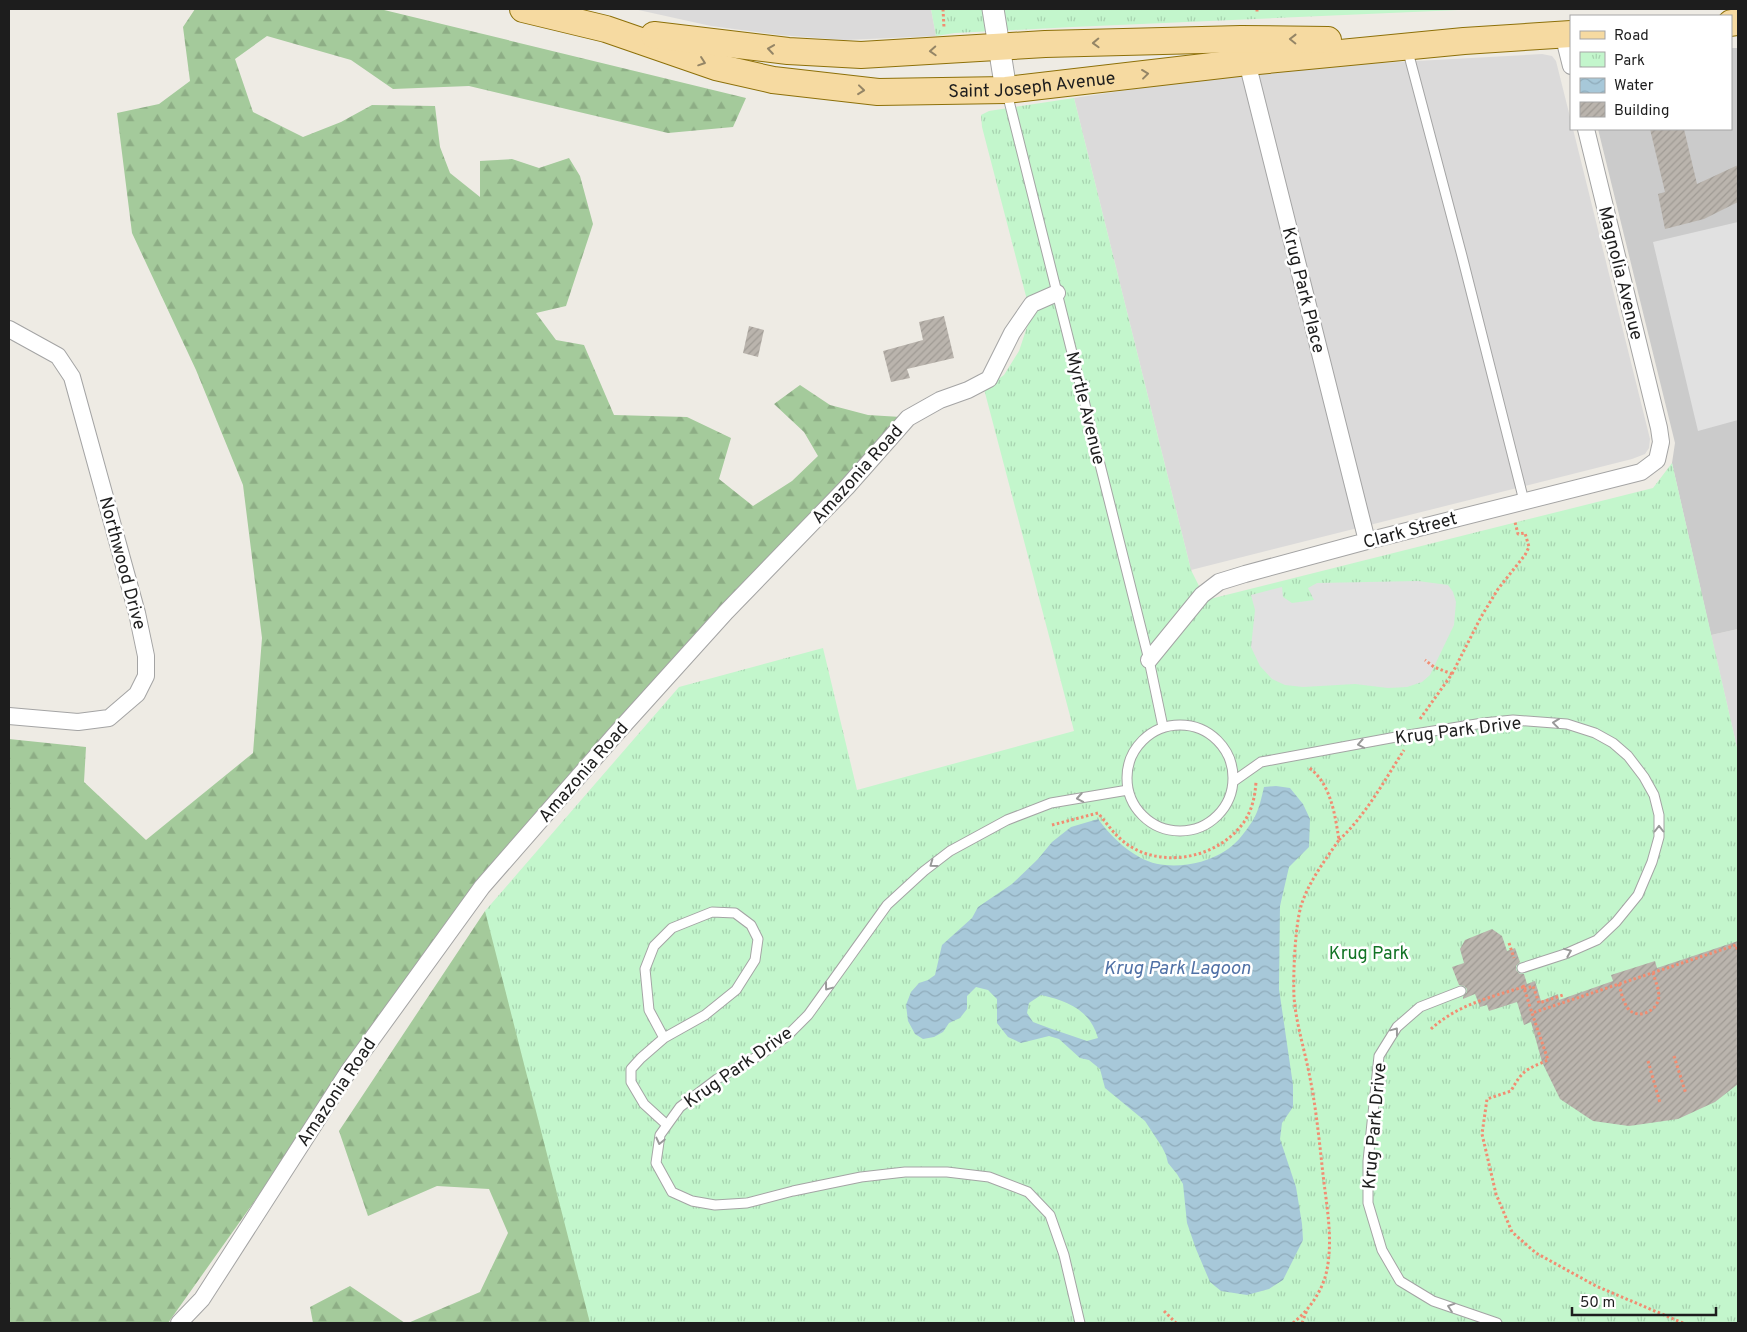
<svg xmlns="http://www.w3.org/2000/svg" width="1747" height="1332" viewBox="0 0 1747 1332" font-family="Overpass,sans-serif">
<defs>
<pattern id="forest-firs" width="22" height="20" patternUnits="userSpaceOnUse" patternTransform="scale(1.25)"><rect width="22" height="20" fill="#a4ca9b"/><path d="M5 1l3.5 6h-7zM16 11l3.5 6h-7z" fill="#8dad85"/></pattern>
<pattern id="park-tufts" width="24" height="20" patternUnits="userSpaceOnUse" patternTransform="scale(1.25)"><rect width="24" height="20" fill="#c3f6cc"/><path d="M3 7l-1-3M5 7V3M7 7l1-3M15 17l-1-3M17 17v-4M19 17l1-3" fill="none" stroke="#a7d2af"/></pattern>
<pattern id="water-waves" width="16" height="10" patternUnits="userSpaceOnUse" patternTransform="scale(1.25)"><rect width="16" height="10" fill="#a7c8d9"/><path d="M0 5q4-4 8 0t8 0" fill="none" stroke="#8fabba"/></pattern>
<pattern id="building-hatch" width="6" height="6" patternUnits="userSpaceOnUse" patternTransform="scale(1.25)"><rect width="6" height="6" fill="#bab4ad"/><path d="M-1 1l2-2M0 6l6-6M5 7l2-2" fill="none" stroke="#9f9a94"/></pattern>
</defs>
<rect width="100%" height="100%" fill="#eeebe4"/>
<path fill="#dbdada" d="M 634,9 L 931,9 L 936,36 L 845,40 L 779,35 L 711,26 Z
M 1542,54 L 1552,56 L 1556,61 L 1571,121 L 1571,129 L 1573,129 L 1650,439 L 1649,448 L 1645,454 L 1632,459 L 1191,570 L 1074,98 L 1269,69 Z
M 1738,629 L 1738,752 L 1711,635 Z"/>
<path fill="#cbcbcb" d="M 1731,48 L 1738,48 L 1738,629 L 1711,635 L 1672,463 L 1675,443 L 1598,129 L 1731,129 Z"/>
<path fill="url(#forest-firs)" d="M 195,9 L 380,9 L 746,98 L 733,127 L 668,133 L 469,86 L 393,89 L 351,60 L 267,36 L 235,59 L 253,112 L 303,137 L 341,122 L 372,105 L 435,106 L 440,147 L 450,173 L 480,197 L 480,161 L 512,159 L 539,168 L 569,158 L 580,176 L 593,224 L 566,306 L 536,313 L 556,340 L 584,345 L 614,415 L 687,417 L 731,438 L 719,479 L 753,506 L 792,481 L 818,456 L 804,432 L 774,404 L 800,385 L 830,405 L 868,415 L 901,417 L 474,892 L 168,1323 L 9,1323 L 9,739 L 86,747 L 84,782 L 146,840 L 253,753 L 262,638 L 243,485 L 196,370 L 132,233 L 117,113 L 159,104 L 190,81 L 183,27 Z
M 485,911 L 554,1012 L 1066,1323 L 408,1323 L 480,1292 L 508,1233 L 489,1189 L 437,1186 L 368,1216 L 339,1131 Z
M 350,1286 L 405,1323 L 313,1323 L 310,1307 Z"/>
<path fill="url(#park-tufts)" d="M 931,9 L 1481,9 L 1073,27 L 955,33 L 936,36 Z
M 1074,98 L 1191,570 L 1206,600 L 1653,488 L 1672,463 L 1738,752 L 1738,1323 L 590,1323 L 485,911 L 679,687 L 823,648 L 857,790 L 1074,731 L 984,389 L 1004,375 L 1019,351 L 1028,324 L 1027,300 L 982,127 L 981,115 L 989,111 Z"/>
<path fill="#e1e1e1" d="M 1738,222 L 1738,420 L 1698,431 L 1653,242 Z
M 1418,581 L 1448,585 L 1453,592 L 1456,602 L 1454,625 L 1430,675 L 1422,682 L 1407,687 L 1388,688 L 1355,684 L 1303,687 L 1285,685 L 1272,679 L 1260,666 L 1251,647 L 1255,610 L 1251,595 L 1282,587 L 1283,597 L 1292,603 L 1314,600 L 1308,588 L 1317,583 Z"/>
<path fill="url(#water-waves)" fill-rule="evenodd" d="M 1276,786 L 1290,788 L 1303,804 L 1310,819 L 1309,847 L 1289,867 L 1280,906 L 1279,989 L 1293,1085 L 1293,1107 L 1282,1123 L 1280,1139 L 1296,1187 L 1302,1224 L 1303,1240 L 1283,1280 L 1269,1289 L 1247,1295 L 1221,1291 L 1210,1282 L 1196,1249 L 1187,1223 L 1183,1184 L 1177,1174 L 1168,1163 L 1166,1155 L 1162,1147 L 1145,1121 L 1105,1088 L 1100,1069 L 1089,1060 L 1080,1058 L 1059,1039 L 1049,1036 L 1021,1043 L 1008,1037 L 997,1023 L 997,999 L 988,990 L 976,987 L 967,996 L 967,1009 L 960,1018 L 949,1023 L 943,1032 L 934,1037 L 923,1039 L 915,1034 L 908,1021 L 906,1005 L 911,992 L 919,983 L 928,980 L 935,975 L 942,945 L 972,918 L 978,907 L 1012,884 L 1038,859 L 1052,842 L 1071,827 L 1098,819 C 1109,834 1124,849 1141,858 C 1165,871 1202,866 1225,851 C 1235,845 1243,835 1249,826 C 1258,815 1261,800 1264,787 ZM 1041,995 C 1068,1001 1090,1010 1098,1038 L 1087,1041 L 1049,1028 L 1033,1022 L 1027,1013 L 1029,1003 Z"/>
<path fill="url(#building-hatch)" d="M 1650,129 L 1684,129 L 1697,184 L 1738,165 L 1738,202 L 1704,219 L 1665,229 L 1658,194 L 1665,192 Z
M 944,316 L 954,358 L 907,369 L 910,378 L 891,382 L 883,351 L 923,340 L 919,322 Z
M 749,326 L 764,330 L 758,357 L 743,353 Z
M 1492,929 L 1502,936 L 1507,951 L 1515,948 L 1520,962 L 1516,966 L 1516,970 L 1520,974 L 1524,974 L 1527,984 L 1535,981 L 1541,1001 L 1558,994 L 1559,1000 L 1613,981 L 1611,975 L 1655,961 L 1657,968 L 1738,941 L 1738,1084 L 1715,1102 L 1678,1119 L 1629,1126 L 1593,1121 L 1560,1099 L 1542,1062 L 1531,1022 L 1524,1025 L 1517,1002 L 1489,1011 L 1487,1005 L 1480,1007 L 1475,994 L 1463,999 L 1463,997 L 1467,992 L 1467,989 L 1464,986 L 1459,985 L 1452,967 L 1464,963 L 1460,949 L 1465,940 Z"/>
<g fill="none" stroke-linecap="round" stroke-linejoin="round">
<g stroke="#a4a4a4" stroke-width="11">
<path id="service" d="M 1407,48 L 1462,256 L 1524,501
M 1007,93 L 1149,660 L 1163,727
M1127 778a53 53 0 1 1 106 0a53 53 0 1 1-106 0Z
M 1234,781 L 1261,762 L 1396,737 L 1483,723 L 1513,720 L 1567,724 L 1595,733 L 1613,743 L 1628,756 L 1644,777 L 1654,795 L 1659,815 L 1659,837 L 1652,862 L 1638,895 L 1616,922 L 1597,940 L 1565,954 L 1522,968
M 1461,991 L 1420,1007 L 1397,1027 L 1379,1056 L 1368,1161 L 1368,1203 L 1382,1250 L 1400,1281 L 1433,1301 L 1497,1323
M 664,1038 L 649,1010 L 645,969 L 654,946 L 672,928 L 712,912 L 735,913 L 751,925 L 758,939 L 755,960 L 736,990 L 705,1015 L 664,1038 L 641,1058 L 631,1069 L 631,1082 L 644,1104 L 667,1125
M 1080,1323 L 1064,1255 L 1050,1215 L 1028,1192 L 989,1177 L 947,1172 L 905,1172 L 861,1177 L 793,1191 L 747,1203 L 715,1205 L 692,1201 L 672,1192 L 656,1163 L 660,1135 L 680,1107 L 717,1079 L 760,1055 L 786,1037 L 808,1015 L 887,905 L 924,871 L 950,851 L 1007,820 L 1051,803 L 1128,790"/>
</g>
<g stroke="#a4a4a4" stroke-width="18">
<path id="minor" d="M 1563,34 L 1571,66
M 1245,54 L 1367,541
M 9,329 L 58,356 L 72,377 L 137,613 L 146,656 L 146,676 L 137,694 L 109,718 L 78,722 L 9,716
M 1149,660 L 1202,595 L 1219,582 L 1245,574 L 1367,541 L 1641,472 L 1657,460 L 1661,442 L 1659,428 L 1586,129
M 179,1323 L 202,1299 L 348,1072 L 482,887 L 614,736 L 726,612 L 847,487 L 908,418 L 940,400 L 968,390 L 989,379 L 1012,333 L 1032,304 L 1057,293"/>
</g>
<g stroke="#a4a4a4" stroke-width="23">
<path id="tertiary" d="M 993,9 L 1006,90"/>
</g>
<g stroke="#8d7009" stroke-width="28">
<g id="primary">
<path id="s1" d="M 523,9 L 606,29 L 716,67 L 773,80 L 878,92 L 1006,90 L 1247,62 L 1464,41 L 1571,34"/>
<path d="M 1731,23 L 1738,22"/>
<path d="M 654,35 L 788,51 L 861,55 L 1045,44 L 1241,39 L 1328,40"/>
</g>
</g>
<path stroke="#f18d72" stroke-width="3" stroke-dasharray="2.5 2.5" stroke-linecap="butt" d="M 943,9 L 944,28
M 1257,9 L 1257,14
M 1452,674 L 1481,617 L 1498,589 L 1525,555 L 1529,547 L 1525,533 L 1518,534 L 1515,522
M 1420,719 L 1452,674 L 1434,667 L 1425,660
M 1052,825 L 1098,813 C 1109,826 1118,840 1133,848 C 1169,868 1220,856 1244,822 C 1252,810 1255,797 1256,782
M 1339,840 C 1366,815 1384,781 1404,750
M 1509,943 L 1514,958
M 1619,984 C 1621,992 1623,1001 1627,1007 C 1635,1020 1654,1013 1658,1001 C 1661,992 1655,981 1653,973
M 1523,985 L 1532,1013
M 1524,989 L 1533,986 L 1539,1003 L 1563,995
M 1431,1029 C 1457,1005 1491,997 1523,987
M 1674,1056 L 1686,1094
M 1648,1061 L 1660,1103
M 1164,1311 L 1176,1323
M 1293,1323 C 1308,1311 1321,1293 1326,1274 C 1333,1245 1328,1213 1324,1183 C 1320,1149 1317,1113 1310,1078 C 1305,1051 1296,1024 1294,997 C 1293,974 1295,927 1301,906 C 1308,883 1325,860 1339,840 C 1335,815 1331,783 1308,767
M 1302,1323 L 1307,1310
M 1683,1323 L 1596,1286 L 1536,1253 L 1512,1232 L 1496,1194 L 1482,1134 L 1487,1099 L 1511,1091 C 1523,1069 1526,1070 1548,1060 L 1532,1013 L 1736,945 L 1738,952"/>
<use href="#service" stroke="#fff" stroke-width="9"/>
<use href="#minor" stroke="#fff" stroke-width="16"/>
<use href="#tertiary" stroke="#fff" stroke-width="21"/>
<use href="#primary" stroke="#f6daa1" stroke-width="26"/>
</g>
<defs><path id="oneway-chevron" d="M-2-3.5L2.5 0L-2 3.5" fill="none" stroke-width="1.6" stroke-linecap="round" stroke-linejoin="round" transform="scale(1.25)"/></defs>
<g stroke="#948566">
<use href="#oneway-chevron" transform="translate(1293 39) rotate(-179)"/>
<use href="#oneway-chevron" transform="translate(1096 43) rotate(178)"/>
<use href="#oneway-chevron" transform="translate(771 49) rotate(-172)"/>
<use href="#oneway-chevron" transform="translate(933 51) rotate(177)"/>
<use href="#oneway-chevron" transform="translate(702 62) rotate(19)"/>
<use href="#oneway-chevron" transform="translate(1145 74) rotate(-7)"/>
<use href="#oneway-chevron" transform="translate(861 90) rotate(6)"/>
</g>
<g stroke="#999">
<use href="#oneway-chevron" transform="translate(1556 723) rotate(-173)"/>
<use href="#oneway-chevron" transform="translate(1361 744) rotate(169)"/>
<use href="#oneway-chevron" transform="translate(1080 798) rotate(170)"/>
<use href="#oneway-chevron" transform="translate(1659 829) rotate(-90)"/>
<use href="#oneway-chevron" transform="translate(933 864) rotate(144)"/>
<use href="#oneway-chevron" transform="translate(1568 952) rotate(-22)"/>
<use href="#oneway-chevron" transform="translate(828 987) rotate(127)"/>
<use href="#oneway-chevron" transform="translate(1395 1031) rotate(-53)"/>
<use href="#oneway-chevron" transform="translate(660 1141) rotate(103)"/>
<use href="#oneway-chevron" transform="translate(1451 1307) rotate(-161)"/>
</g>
<g text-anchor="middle" stroke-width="5" stroke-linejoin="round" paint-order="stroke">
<g font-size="18" fill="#1d1d1d" stroke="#fff">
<text dy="6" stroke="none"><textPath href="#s1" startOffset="520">Saint Joseph Avenue</textPath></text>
<text transform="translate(1621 273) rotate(76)" y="6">Magnolia Avenue</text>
<text transform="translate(1304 290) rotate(76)" y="6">Krug Park Place</text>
<text transform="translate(1086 408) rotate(76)" y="6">Myrtle Avenue</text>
<text transform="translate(857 474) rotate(-48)" y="6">Amazonia Road</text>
<text transform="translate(1410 530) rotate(-15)" y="6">Clark Street</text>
<text transform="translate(123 563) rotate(75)" y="6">Northwood Drive</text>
<text transform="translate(1458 730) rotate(-7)" y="6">Krug Park Drive</text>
<text transform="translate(583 772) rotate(-49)" y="6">Amazonia Road</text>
<text transform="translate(738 1067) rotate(-35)" y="6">Krug Park Drive</text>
<text transform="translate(336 1092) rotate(-56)" y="6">Amazonia Road</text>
<text transform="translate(1374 1126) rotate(-85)" y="6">Krug Park Drive</text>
</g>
<g font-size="18" fill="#127425" stroke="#fff">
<text x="1369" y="959">Krug Park</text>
</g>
<g font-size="19" font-style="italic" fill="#5071a6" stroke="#fff">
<text x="1177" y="974">Krug Park Lagoon</text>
</g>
</g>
<rect width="1747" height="1332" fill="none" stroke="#1d1d1d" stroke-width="20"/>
<rect x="1570" y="15" width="162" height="115" fill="#ffffff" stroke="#a5a5a5"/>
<rect x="1580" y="31" width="25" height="8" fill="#f6daa1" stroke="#a5a5a5"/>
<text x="1614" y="40" font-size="15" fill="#1d1d1d">Road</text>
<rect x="1580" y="52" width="25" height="15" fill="url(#park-tufts)" stroke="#a5a5a5"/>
<text x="1614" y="65" font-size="15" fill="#1d1d1d">Park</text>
<rect x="1580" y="78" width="25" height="15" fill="url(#water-waves)" stroke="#a5a5a5"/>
<text x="1614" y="90" font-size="15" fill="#1d1d1d">Water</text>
<rect x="1580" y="102" width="25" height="15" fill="url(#building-hatch)" stroke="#a5a5a5"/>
<text x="1614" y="115" font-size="15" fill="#1d1d1d">Building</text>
<path d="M1572 1307v8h144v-8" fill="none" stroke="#1d1d1d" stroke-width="2.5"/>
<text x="1580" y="1307" font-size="15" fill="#1d1d1d" stroke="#ffffff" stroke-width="4" paint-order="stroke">50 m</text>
</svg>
